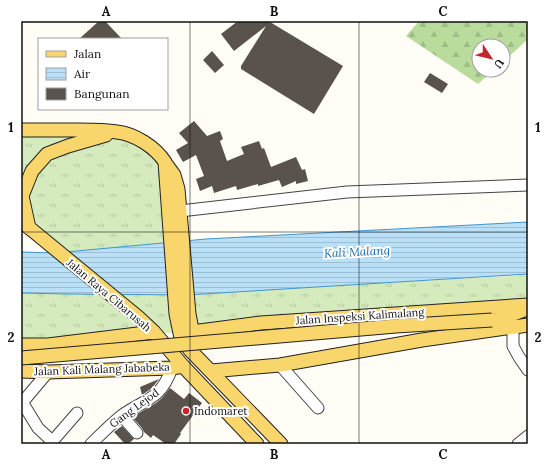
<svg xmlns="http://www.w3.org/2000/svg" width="549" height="465" viewBox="0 0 549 465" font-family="Lora,serif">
<defs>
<pattern id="grass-tufts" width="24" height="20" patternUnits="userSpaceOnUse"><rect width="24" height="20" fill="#d5ebbd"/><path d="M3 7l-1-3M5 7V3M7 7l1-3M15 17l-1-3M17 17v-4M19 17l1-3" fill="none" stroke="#b6c8a1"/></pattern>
<pattern id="forest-firs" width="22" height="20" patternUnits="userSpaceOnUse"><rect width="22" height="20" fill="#b9dc9c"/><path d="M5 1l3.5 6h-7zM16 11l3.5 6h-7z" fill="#9ebc85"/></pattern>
<pattern id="water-rules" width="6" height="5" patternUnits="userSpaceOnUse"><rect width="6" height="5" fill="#b9e0f7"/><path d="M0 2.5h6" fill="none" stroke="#9ebfd3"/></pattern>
</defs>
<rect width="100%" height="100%" fill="#fffdf5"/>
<path fill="url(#grass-tufts)" d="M 21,130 L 117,132 L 161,156 L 187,293 L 528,275 L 528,305 L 180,334 L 154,332 L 21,345 L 21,293 L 108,294 L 21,221 Z"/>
<path fill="url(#forest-firs)" d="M 419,21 L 528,21 L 528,39 L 503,62 L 503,46 L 479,46 L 479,70 L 494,70 L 478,84 L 406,36 Z"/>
<path fill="url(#water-rules)" stroke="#3f96cf" d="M 528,222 L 528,274 L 187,295 L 68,294 L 21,293 L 21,252 L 55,253 L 206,239 Z"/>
<path fill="#5a524d" d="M 99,21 L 105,21 L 122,39 L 79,39 Z
M 238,21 L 272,21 L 270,22 L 343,66 L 314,114 L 241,69 L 241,66 L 266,26 L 234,51 L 221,34 Z
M 212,51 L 224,65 L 215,73 L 203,60 Z
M 430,73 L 448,84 L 442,93 L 424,82 Z
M 194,121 L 207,136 L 220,131 L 223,139 L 220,141 L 227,161 L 244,154 L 241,147 L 259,141 L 262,149 L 264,148 L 271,167 L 296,157 L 302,170 L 305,169 L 308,181 L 296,184 L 296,181 L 282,187 L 279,180 L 258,186 L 258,184 L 237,190 L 236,186 L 214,193 L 212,186 L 200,191 L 196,179 L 204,176 L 196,155 L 183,162 L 176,150 L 188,143 L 179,133 Z
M 159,379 L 152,388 L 142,395 L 140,387 Z
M 170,388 L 184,399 L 189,393 L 202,403 L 180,433 L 181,434 L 174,444 L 166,444 L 153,435 L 151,438 L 144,432 L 142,428 L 132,417 L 156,403 L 162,398 Z
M 122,426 L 134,439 L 128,444 L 125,444 L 114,432 Z"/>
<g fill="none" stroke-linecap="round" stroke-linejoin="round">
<g stroke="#444" stroke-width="13">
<path id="minor" d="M 180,211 L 347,192 L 528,185
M 513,328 L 513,346 L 519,357 L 528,370
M 280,365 L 318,408
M 22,402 L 38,428 L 52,441
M 21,404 L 48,372
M 122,416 L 137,433
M 50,444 L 77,413
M 91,444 C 101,434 110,425 121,416 C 146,398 160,401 172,368
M 518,444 L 528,436"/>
</g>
<g stroke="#222" stroke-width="15">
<path id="major" d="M 21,130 C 41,130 60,130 80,130 C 92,130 105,130 117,132 C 135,134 155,147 165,162 L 176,314 L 181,338 L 190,350 L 281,444
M 166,164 L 174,175 L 178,189 L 189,314 L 194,340
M 21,221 L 138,317 L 154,332 L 183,366 L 257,444
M 29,228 L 22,196 L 32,171 L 47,154 L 68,146 L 106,135
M 497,320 L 527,309
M 192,332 L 261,323 L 528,305
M 21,345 L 48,345 L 154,332
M 21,371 L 48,372 L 172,368 L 183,366
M 211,371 L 280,365 L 422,340 L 528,325"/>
</g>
<use href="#minor" stroke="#fff" stroke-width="11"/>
<use href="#major" stroke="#f9d66b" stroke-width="13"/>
<g stroke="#222" stroke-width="15" stroke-linecap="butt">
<path id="major-bridge" d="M 21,358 L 396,326 L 492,320"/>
</g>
<use href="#major-bridge" stroke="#f9d66b" stroke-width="13"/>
</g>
<path fill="none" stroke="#111" stroke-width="1" stroke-opacity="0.55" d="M 190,21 L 190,444M 359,21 L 359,444M 21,232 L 528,232"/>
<circle fill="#c4262e" stroke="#fff" stroke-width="1.5" cx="186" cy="411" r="4"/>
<g text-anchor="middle" stroke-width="4" stroke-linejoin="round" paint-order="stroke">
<g font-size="11" fill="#111" stroke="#fff">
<text transform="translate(109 295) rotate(40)" y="4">Jalan Raya Cibarusah</text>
<text transform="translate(360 316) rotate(-4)" y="4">Jalan Inspeksi Kalimalang</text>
<text transform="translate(102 369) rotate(-2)" y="4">Jalan Kali Malang Jababeka</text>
<text transform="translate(134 408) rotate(-36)" y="4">Gang Lejod</text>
</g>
<g font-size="11" fill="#111" stroke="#fff" text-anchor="start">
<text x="194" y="415">Indomaret</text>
</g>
<g font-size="12" font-style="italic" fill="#1768a6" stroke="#fff">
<text transform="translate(357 252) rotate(-3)" y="4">Kali Malang</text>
</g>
</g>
<rect width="549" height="465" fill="none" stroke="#ffffff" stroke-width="44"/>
<rect x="38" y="38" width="130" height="72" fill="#ffffff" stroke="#a0a0a0"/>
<rect x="46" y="51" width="20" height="6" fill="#f9d66b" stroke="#a0a0a0"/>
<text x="74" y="58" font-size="12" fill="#111111">Jalan</text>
<rect x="46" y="68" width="20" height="12" fill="url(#water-rules)" stroke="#a0a0a0"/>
<text x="74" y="78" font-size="12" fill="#111111">Air</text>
<rect x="46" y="88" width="20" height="12" fill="#5a524d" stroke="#a0a0a0"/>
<text x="74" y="98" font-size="12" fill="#111111">Bangunan</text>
<g transform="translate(491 58) rotate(125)"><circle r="19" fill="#ffffff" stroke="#a0a0a0"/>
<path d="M0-3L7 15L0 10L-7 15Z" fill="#c4262e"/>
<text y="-6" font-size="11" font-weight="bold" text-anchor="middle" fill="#111111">U</text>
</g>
<rect x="22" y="22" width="505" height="421" fill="none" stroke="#111" stroke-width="1.5"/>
<g font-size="13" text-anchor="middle" font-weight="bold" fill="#111">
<text x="106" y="16">A</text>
<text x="274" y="16">B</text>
<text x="443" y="16">C</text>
<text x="11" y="132">1</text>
<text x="538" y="132">1</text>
<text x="11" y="342">2</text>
<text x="538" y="342">2</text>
<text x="106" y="459">A</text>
<text x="274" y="459">B</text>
<text x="443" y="459">C</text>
</g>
</svg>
